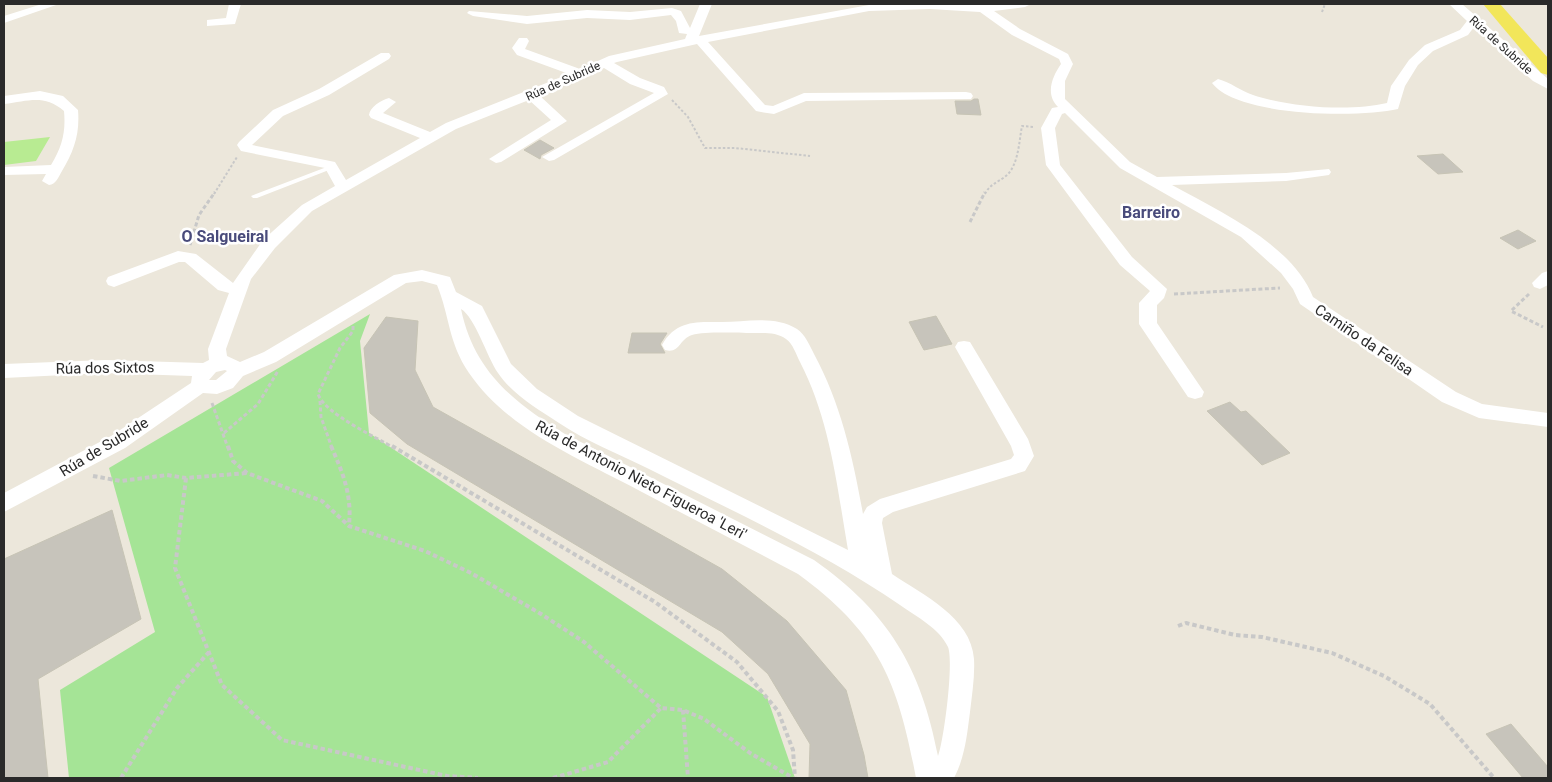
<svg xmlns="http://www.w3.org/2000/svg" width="1552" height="782" viewBox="0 0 1552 782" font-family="Roboto,sans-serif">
<rect width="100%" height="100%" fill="#ece7db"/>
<path fill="#a5e496" d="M 370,314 L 360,341 L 369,433 L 767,697 L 795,778 L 69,778 L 60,690 L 155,632 L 109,468 Z"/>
<path fill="#b8eb92" d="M 50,137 L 36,161 L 4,165 L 4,142 Z"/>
<path fill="#c7c4bb" stroke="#c7c4b5" d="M 974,99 L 978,99 L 981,115 L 957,114 L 955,101 L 971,101 Z
M 540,140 L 554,148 L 541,155 L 540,159 L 524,150 Z
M 1443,154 L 1463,172 L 1438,174 L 1417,156 Z
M 1518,230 L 1536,241 L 1518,249 L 1500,238 Z
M 936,316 L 952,344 L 924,350 L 909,322 Z
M 386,317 L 418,321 L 415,370 L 433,407 L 722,569 L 787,621 L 846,690 L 864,755 L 868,778 L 809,778 L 810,744 L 768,674 L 722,632 L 407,444 L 370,413 L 364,348 Z
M 632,333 L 667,333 L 660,344 L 665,353 L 628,353 Z
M 1230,402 L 1241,412 L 1246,411 L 1290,453 L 1262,465 L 1207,411 Z
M 112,510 L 141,619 L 38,679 L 48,778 L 4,778 L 4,559 Z
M 1511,724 L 1548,767 L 1548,778 L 1523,778 L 1486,734 Z"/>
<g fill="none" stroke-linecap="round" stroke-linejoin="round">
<path stroke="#c8c8c8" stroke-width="2" stroke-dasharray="2.5 2" stroke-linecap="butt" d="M 1322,12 L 1325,4
M 672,100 L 688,117 L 705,148 L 735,148 L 810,156
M 214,194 L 237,157
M 985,194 C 990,183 1002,181 1009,173 C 1019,160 1019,141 1022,126 L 1033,127"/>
<path stroke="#c8c8c8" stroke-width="3" stroke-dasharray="4 2.5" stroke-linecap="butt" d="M 970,222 L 985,192
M 190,245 L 199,215 L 215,192
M 1174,294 L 1280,288
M 1529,294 L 1511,311 L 1543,327
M 353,326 L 353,331 L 340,348 L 318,394 C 325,414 376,437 394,448
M 320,401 L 321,417 L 332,448
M 212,403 L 228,448
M 224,433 L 258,404 L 278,371"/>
<path stroke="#c8c8c8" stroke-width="4" stroke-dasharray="4.5 3" stroke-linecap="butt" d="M 228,446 L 233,461 L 247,473 L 322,501 L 349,526 L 425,551 L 471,573 L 541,614 L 584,642 L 661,708 L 683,710 L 704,719 L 750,753 L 793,778
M 331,446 C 343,473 352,495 349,525
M 392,446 L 655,602 L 737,662 L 778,711 L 793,750 L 795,778
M 93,476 L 121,481 L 167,475 L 186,478 L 247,473
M 186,478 L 175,568 L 222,685 L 282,740 L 447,776 L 478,778
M 1178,626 L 1186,623 L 1235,635 L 1262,637 L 1332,653 L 1384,676 L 1430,704 L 1494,778
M 683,710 L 688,778
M 121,778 L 177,688 L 209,652
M 553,778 L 608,762 L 661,708"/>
<path fill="#fff" fill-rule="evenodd" d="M 332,165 L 335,167 L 334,168 L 257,198 L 253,198 L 251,196 Z"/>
<path fill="#fff" fill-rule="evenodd" d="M 42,4 L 59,4 L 4,23 L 4,16 Z
M 229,4 L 241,4 L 235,24 L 207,26 L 207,20 L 226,18 Z
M 700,4 L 712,4 L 699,36 L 869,5 L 1031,4 L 1025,7 L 994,11 L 1020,29 L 1068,54 L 1073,64 L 1065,81 L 1065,99 L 1130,162 L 1157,177 L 1286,173 L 1329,169 L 1331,172 L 1329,175 L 1286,181 L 1172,185 C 1219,211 1292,244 1313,297 L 1456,392 L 1482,404 L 1548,413 L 1548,427 L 1479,418 L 1442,402 L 1300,304 L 1293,289 L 1281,273 L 1241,237 L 1120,168 L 1065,113 L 1062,114 L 1055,128 L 1060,165 L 1132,257 L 1167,289 L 1164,298 L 1157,305 L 1157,323 L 1204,392 L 1202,397 L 1195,399 L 1188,397 L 1139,324 L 1139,303 L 1150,291 L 1120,265 L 1046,165 L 1041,128 L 1052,108 L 1058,107 C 1045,94 1052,77 1061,64 L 1059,59 L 1012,35 L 980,12 L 930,9 L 869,11 L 708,42 L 765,105 L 773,106 L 804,93 L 966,92 L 971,93 L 973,96 L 971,99 L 806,101 L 774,114 L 761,112 L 756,111 L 697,44 L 617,62 L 614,63 L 640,78 L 664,87 L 668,94 L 554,160 L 549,161 L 542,157 L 654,93 L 630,84 L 604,68 L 540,96 L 567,121 L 501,162 L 496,163 L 489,159 L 551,120 L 529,100 L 456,129 L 312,211 L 275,248 L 251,279 L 226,349 L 227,356 L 240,362 L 264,352 L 394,275 L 422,270 L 450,277 L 456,292 L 482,306 L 511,364 L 537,389 L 578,416 L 848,550 C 837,486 830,420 800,362 C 796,354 793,344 786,339 C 777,332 764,333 753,333 C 738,333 706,331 692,335 C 679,339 680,354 665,350 L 662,345 C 676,320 696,322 722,322 C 746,322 774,315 797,329 C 805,334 810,346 814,354 C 841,404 853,458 863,514 L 867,507 L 880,499 L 1011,459 L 1014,455 L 1011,446 L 955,347 L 958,342 L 964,341 L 970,342 L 1028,439 L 1034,456 L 1025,471 L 893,512 L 883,518 L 882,523 L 892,574 C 923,595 971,617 974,659 C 975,676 972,695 970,712 C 967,735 965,757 954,778 L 916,778 C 898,682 879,633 798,574 C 745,546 693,519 640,491 C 580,459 509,431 469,373 C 448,342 450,317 437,285 L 422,281 L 406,283 L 276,362 L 243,376 L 233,388 L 217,394 L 203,393 L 125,448 L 4,512 L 4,493 L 111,436 L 191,383 L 192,376 L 105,373 L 4,378 L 4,364 L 105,360 L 203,363 L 209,360 L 208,349 L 229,293 L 218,290 L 185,262 L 179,262 L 114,287 L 108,285 L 106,281 L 108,277 L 178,251 L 196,254 L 233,283 L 263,240 L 302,205 L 335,186 L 325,168 L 241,151 L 237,145 L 239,142 L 273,110 L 319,89 L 381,53 L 389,53 L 391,56 L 389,59 L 329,95 L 283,116 L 252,145 L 335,162 L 346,180 L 420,138 L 371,118 L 369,115 C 370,107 381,100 389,98 L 396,102 L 383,113 L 430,132 L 446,123 L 569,74 L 517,55 L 512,48 L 519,38 L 527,38 L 529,41 L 525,49 L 580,69 L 609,56 L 685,39 L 687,34 L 679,33 L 676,21 L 671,15 L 630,20 L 587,18 L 527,24 L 473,16 L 467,13 L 469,11 L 527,16 L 587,10 L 630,12 L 672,8 L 681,11 L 690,28 ZM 461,309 C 475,317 487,357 498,373 C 513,395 538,409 559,423 C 586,441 618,454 647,468 C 732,511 822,551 900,605 C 917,617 939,628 948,647 C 954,662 944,740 938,756 C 921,667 888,612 814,560 L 565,434 C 513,402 474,371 461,309 ZM 225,370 L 227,371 L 216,380 L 209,380 L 216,372 Z
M 1449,4 L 1462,4 L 1548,79 L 1548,89 L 1533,81 L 1474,27 L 1468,35 L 1433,51 L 1418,65 L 1405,86 L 1398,109 C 1359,118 1238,117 1212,83 L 1218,79 C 1230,82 1241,91 1253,95 C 1290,107 1349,112 1387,103 L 1391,86 L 1409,60 L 1425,45 L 1460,30 L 1467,21 Z
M 40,91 L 63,96 L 78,110 C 80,134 74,151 62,171 C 58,178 56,184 49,185 L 42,181 L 46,174 L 4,175 L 4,167 L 51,165 C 62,147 66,132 64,111 C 44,94 29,101 4,104 L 4,96 Z
M 1548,271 L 1548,285 L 1540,289 L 1534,287 L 1532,283 L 1542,273 Z"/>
<path fill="#f2e65a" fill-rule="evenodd" d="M 1483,4 L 1500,4 L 1548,58 L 1548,75 L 1541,73 Z"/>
</g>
<g text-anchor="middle" stroke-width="5" stroke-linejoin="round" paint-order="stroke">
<g font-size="12" fill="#2a2a2a" stroke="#fff">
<text transform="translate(1501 45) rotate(42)" y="4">Rúa de Subride</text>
<text transform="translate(563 81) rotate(-24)" y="4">Rúa de Subride</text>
</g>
<g font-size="15" fill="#2a2a2a" stroke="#fff">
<text transform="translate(1364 340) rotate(34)" y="5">Camiño da Felisa</text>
<text transform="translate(105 368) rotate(-1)" y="5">Rúa dos Sixtos</text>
<text transform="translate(104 447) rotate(-31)" y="5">Rúa de Subride</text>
<text transform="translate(641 480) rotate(28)" y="5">Rúa de Antonio Nieto Figueroa 'Leri'</text>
</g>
<g font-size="16" font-weight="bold" fill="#494b7b" stroke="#fff">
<text x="1151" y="218">Barreiro</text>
<text x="225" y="242">O Salgueiral</text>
</g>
</g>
<rect width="1552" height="782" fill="none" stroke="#2a2a2a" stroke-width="10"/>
</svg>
